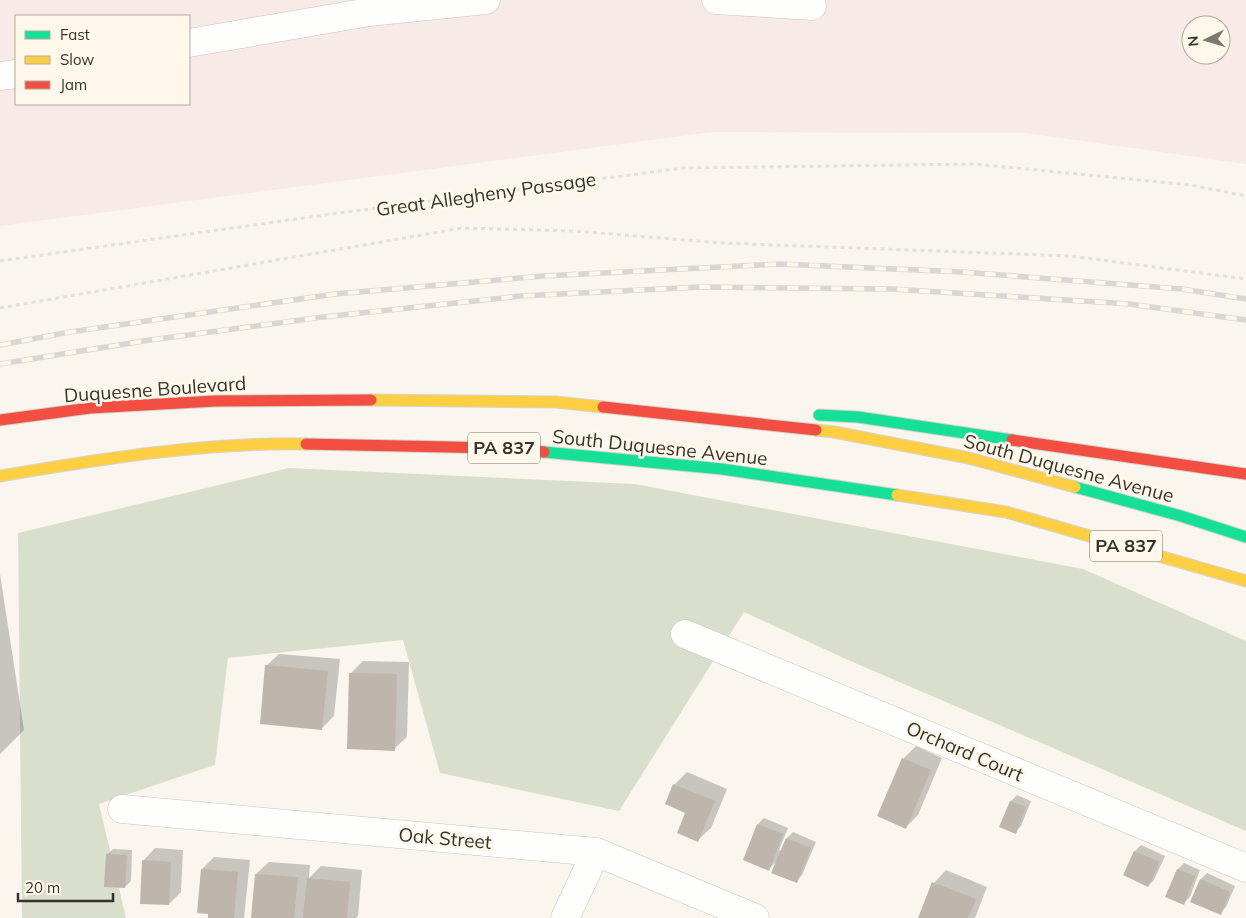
<svg xmlns="http://www.w3.org/2000/svg" width="1246" height="918" viewBox="0 0 1246 918" font-family="Mulish,sans-serif">
<rect width="100%" height="100%" fill="#faf6ee"/>
<path fill="#f8eae7" fill-rule="evenodd" d="M 0,0 L 1246,0 L 1246,164 L 1026,133 L 712,132 L 0,226 ZM 16,16 L 189,16 L 189,104 L 16,104 ZM 1191,25 L 1221,25 L 1221,55 L 1191,55 Z"/>
<path fill="#dadfcd" d="M 289,468 L 635,484 L 1083,569 L 1246,641 L 1246,831 L 848,660 L 744,612 L 619,811 L 440,773 L 403,640 L 228,658 L 215,765 L 99,804 L 126,918 L 22,918 L 18,533 Z"/>
<path fill="#0003" d="M 0,574 L 24,730 L 0,754 Z
M 279,654 L 340,659 L 334,716 L 322,728 L 266,666 Z
M 363,661 L 409,662 L 407,737 L 394,749 L 351,673 Z
M 916,746 L 942,758 L 918,815 L 906,827 L 903,759 Z
M 687,772 L 727,789 L 711,828 L 698,840 L 687,812 L 666,804 L 674,785 Z
M 1017,795 L 1031,801 L 1021,826 L 1015,832 L 1011,801 Z
M 764,818 L 788,828 L 779,850 L 782,851 L 787,838 L 793,832 L 816,842 L 802,875 L 796,882 L 778,860 L 769,869 L 758,824 Z
M 1141,845 L 1165,856 L 1154,880 L 1148,886 L 1125,875 L 1135,851 Z
M 155,848 L 183,850 L 181,892 L 169,904 L 143,861 Z
M 113,849 L 132,850 L 131,881 L 125,887 L 107,855 Z
M 214,857 L 250,860 L 244,918 L 209,918 L 202,869 Z
M 269,862 L 310,865 L 309,878 L 321,866 L 362,870 L 358,916 L 356,918 L 252,918 L 256,874 Z
M 1184,863 L 1200,870 L 1190,897 L 1184,903 L 1167,896 L 1178,869 Z
M 946,870 L 987,887 L 975,918 L 919,918 L 934,883 Z
M 1207,873 L 1235,886 L 1226,907 L 1220,913 L 1201,879 Z"/>
<path fill="#beb5ac" d="M 265,665 L 328,671 L 322,730 L 260,724 Z
M 349,673 L 397,674 L 395,751 L 347,749 Z
M 902,758 L 931,770 L 906,829 L 877,816 Z
M 673,784 L 715,801 L 698,842 L 677,833 L 685,813 L 665,804 Z
M 1010,801 L 1026,807 L 1016,834 L 999,827 Z
M 757,824 L 783,834 L 769,871 L 743,860 Z
M 786,838 L 811,848 L 797,883 L 771,873 Z
M 1134,851 L 1160,862 L 1148,887 L 1123,875 Z
M 106,854 L 127,855 L 125,888 L 104,887 Z
M 142,860 L 171,862 L 169,905 L 140,904 Z
M 201,869 L 238,872 L 234,918 L 208,918 L 208,914 L 197,913 Z
M 1177,869 L 1195,876 L 1184,905 L 1165,897 Z
M 255,874 L 298,877 L 294,918 L 251,918 Z
M 307,878 L 350,882 L 347,918 L 303,918 Z
M 1200,879 L 1230,892 L 1221,915 L 1190,902 Z
M 932,882 L 976,899 L 968,918 L 918,918 Z"/>
<g fill="none" stroke-linecap="round" stroke-linejoin="round">
<g stroke="#c7c4be" stroke-width="29">
<path id="street" d="M 716,0 L 812,6
M 189,43 L 369,12 L 486,0
M 0,76 L 16,74
M 685,634 L 1246,868
M 122,809 L 596,852 L 755,918
M 565,918 L 596,852"/>
</g>
<g stroke="#d5d3cf" stroke-width="13">
<path id="fast" d="M 819,415 L 858,417 L 1012,440
M 544,452 L 722,469 L 897,495
M 1075,487 L 1181,516 L 1246,537"/>
</g>
<g stroke="#d5d3cf" stroke-width="13">
<path id="slow" d="M 371,400 L 556,402 L 603,407
M 816,430 L 834,432 L 969,458 L 1075,487
M 0,476 C 101,459 203,442 306,444
M 897,495 L 1006,512 L 1246,581"/>
</g>
<g stroke="#d5d3cf" stroke-width="13">
<path id="jam" d="M 603,407 L 816,430
M 0,420 L 90,408 L 215,401 L 371,400
M 1012,440 L 1246,474
M 306,444 L 496,448 L 544,452"/>
</g>
<path stroke="#e1e0dd" stroke-width="3" stroke-dasharray="4 4" stroke-linecap="butt" d="M 0,261 L 324,215 L 683,168 L 975,164 L 1191,185 L 1246,196
M 0,308 L 462,228 L 575,231 L 722,243 L 1071,256 L 1246,279"/>
<use href="#street" stroke="#fefefc" stroke-width="28"/>
<use href="#fast" stroke="#16e098" stroke-width="11"/>
<use href="#slow" stroke="#ffcf43" stroke-width="11"/>
<use href="#jam" stroke="#f24e42" stroke-width="11"/>
<g stroke="#d8d7d5" stroke-width="5.5">
<path id="rail" d="M 0,345 L 70,332 L 335,294 L 544,276 L 780,264 L 962,272 L 1182,289 L 1246,299
M 0,364 L 150,340 L 323,317 L 521,296 L 700,287 L 892,289 L 1129,304 L 1246,320"/>
</g>
<use href="#rail" stroke="#fff7e9" stroke-width="4" stroke-dasharray="11" stroke-linecap="butt"/>
</g>
<g text-anchor="middle" stroke-width="5" stroke-linejoin="round" paint-order="stroke">
<g fill="#fff7e9" stroke="#726e66" stroke-width="1">
<rect x="468" y="432.5" width="72" height="31" rx="4"/>
<rect x="1090" y="530.5" width="72" height="31" rx="4"/>
</g>
<g font-size="18" font-weight="bold" fill="#36332e">
<text x="504" y="454">PA 837</text>
<text x="1126" y="552">PA 837</text>
</g>
<g font-size="19" fill="#36332e" stroke="#fff7e9">
<text transform="translate(486 194) rotate(-8)" y="7">Great Allegheny Passage</text>
<text transform="translate(155 389) rotate(-4)" y="7">Duquesne Boulevard</text>
<text transform="translate(660 447) rotate(6)" y="7">South Duquesne Avenue</text>
<text transform="translate(1069 468) rotate(15)" y="7">South Duquesne Avenue</text>
<text transform="translate(965 751) rotate(23)" y="7">Orchard Court</text>
<text transform="translate(445 838) rotate(5)" y="7">Oak Street</text>
</g>
</g>
<rect x="15" y="15" width="175" height="90" fill="#fff7e9" stroke="#afa99e"/>
<rect x="25" y="31" width="25" height="8" fill="#16e098" stroke="#afa99e"/>
<text x="60" y="40" font-size="15" fill="#36332e">Fast</text>
<rect x="25" y="56" width="25" height="8" fill="#ffcf43" stroke="#afa99e"/>
<text x="60" y="65" font-size="15" fill="#36332e">Slow</text>
<rect x="25" y="81" width="25" height="8" fill="#f24e42" stroke="#afa99e"/>
<text x="60" y="90" font-size="15" fill="#36332e">Jam</text>
<g transform="translate(1206 40) rotate(265)"><circle r="24" fill="#fff7e9" stroke="#afa99e"/>
<path d="M0-4L9 19L0 12L-9 19Z" fill="#7b7771"/>
<text y="-8" font-size="14" font-weight="bold" text-anchor="middle" fill="#36332e">N</text>
</g>
<path d="M18 893v8h95v-8" fill="none" stroke="#36332e" stroke-width="2.5"/>
<text x="25" y="893" font-size="15" fill="#36332e" stroke="#fff7e9" stroke-width="4" paint-order="stroke">20 m</text>
</svg>
